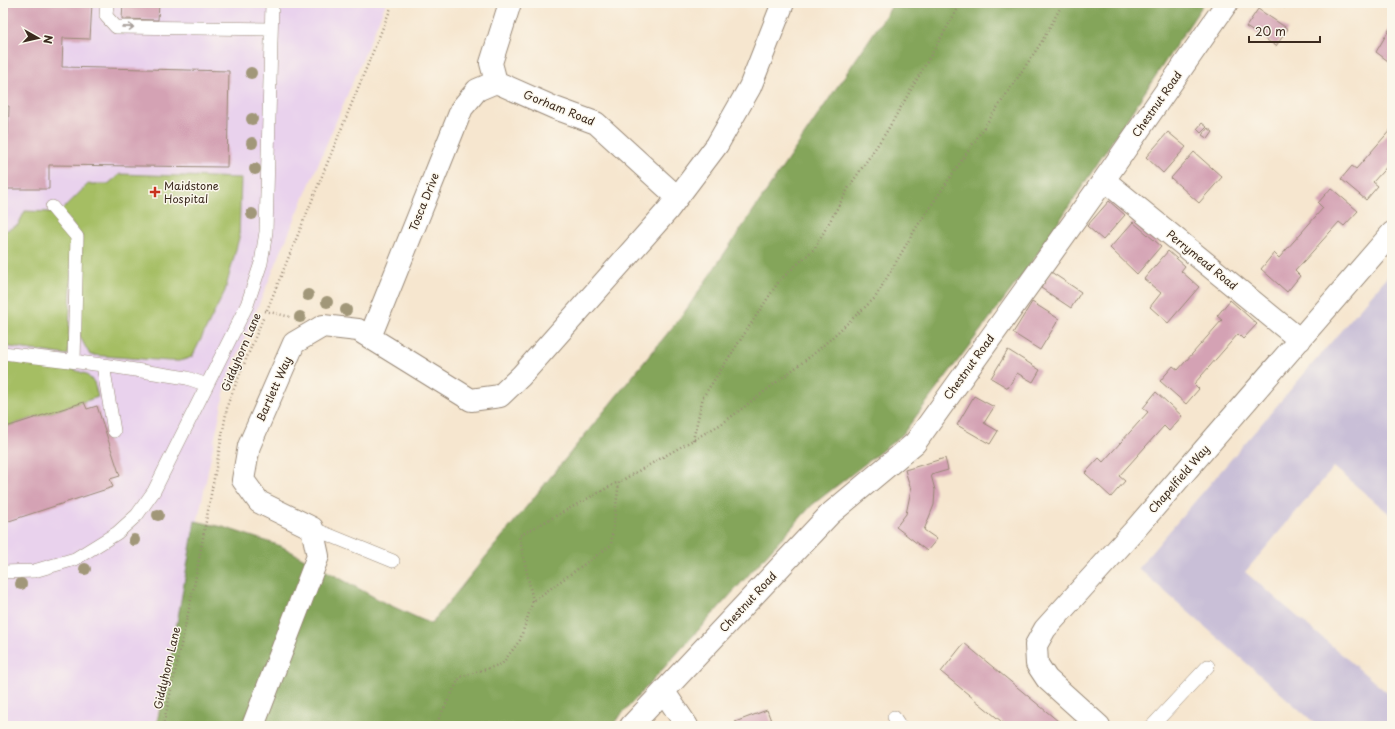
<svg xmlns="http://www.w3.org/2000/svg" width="1395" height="729" viewBox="0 0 1395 729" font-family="'Playpen Sans',sans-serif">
<rect width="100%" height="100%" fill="#fbf7ec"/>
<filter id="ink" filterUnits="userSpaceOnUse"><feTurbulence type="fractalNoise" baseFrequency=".025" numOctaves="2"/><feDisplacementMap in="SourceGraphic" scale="8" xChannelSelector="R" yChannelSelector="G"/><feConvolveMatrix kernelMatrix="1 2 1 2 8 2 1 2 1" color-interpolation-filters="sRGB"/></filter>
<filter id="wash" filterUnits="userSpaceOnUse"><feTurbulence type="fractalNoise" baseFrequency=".012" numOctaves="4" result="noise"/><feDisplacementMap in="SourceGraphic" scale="16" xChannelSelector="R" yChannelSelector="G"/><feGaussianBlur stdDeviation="0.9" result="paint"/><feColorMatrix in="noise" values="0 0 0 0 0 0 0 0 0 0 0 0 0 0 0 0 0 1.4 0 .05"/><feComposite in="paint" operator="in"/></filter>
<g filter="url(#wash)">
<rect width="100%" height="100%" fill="#f6e6cf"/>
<path fill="#e9d2ed" d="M 3,3 L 386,3 L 227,380 L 155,726 L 3,726 Z"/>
<path fill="#c9bfd7" d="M 1392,271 L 1392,516 L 1334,467 L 1245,572 L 1392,697 L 1392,726 L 1318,726 L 1138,568 Z"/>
<path fill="#a5be64" stroke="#707441" d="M 120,174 L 241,178 L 239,238 L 225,291 L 192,357 L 180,361 L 169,361 L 90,355 L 80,337 L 82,236 L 61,211 L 88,184 L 108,184 Z
M 25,211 L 51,212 L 73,237 L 68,355 L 3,346 L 3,232 L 18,225 Z
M 3,360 L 72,369 L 86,374 L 94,382 L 98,397 L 3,428 Z"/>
<path fill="#84a55a" stroke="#60683c" d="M 894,3 L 1204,3 L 1032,262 L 902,435 L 812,505 L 611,726 L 156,726 L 169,668 L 195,521 L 223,527 L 281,546 L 383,602 L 431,624 L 684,313 Z"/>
<g id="blocks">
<path fill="#d4a2b4" d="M 4,3 L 92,3 L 90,39 L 63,38 L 62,67 L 229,71 L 227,167 L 49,165 L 49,189 L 3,189 L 3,135 L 8,135 L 9,106 L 3,106 Z
M 123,3 L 159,3 L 158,20 L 122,19 Z
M 202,3 L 219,3 L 219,5 L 202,4 Z
M 1277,3 L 1288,3 L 1285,8 Z
M 1258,9 L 1288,29 L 1276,46 L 1246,27 Z
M 1392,25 L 1392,64 L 1376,52 Z
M 1202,123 L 1207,127 L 1201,133 L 1197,129 Z
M 1208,128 L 1213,132 L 1208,139 L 1202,135 Z
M 1392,128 L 1392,161 L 1373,182 L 1378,186 L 1366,200 L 1341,179 L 1352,166 L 1356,169 Z
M 1168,132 L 1186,147 L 1163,173 L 1146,157 Z
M 1194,152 L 1222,177 L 1199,203 L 1171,178 Z
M 1331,188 L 1358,211 L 1344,226 L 1339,222 L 1295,271 L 1300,276 L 1287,292 L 1261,269 L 1274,253 L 1279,258 L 1323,208 L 1318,203 Z
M 1109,201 L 1125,215 L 1103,240 L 1087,226 Z
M 1133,222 L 1161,246 L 1137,274 L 1110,248 Z
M 1168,251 L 1185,266 L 1181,271 L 1199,287 L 1168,323 L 1150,307 L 1161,293 L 1144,279 Z
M 1051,272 L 1081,292 L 1071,308 L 1041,288 Z
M 1230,300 L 1257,324 L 1243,339 L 1238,334 L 1194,384 L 1199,389 L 1186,404 L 1160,381 L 1173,366 L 1178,370 L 1222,320 L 1217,316 Z
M 1032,302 L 1059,319 L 1040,350 L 1013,333 Z
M 1008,350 L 1040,370 L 1033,382 L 1017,373 L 1008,388 L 991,378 Z
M 1156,392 L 1182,416 L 1169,431 L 1164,426 L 1119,476 L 1125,481 L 1111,497 L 1085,473 L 1099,458 L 1103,462 L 1148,412 L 1143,408 Z
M 974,396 L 994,407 L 984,423 L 998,431 L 990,444 L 957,425 Z
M 84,402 L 87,409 L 97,406 L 120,476 L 110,479 L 113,487 L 3,523 L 3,428 Z
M 945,458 L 948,470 L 931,475 L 935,490 L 934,505 L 924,530 L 937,539 L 927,551 L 896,527 L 906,514 L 911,490 L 905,470 Z
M 964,643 L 1064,726 L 1007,726 L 941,672 Z
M 767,710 L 773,726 L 737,726 L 735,722 Z"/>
</g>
</g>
<g filter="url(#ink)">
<use href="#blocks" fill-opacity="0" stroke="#988876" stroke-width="1"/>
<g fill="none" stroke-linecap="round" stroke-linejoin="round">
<g stroke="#988876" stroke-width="14">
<path id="service" d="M 107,3 L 106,16 L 116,27 L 271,29
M 52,207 L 77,237 L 74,361
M 3,353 L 103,365
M 114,431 L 103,365 L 187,378 L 207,385
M 312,528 L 393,561
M 3,572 L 34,571 L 75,559 L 117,533 L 137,515 L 154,491 L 247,305 L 261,263 L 266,232 L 272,3
M 894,717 L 900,726
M 1152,726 L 1208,666"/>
</g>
<g stroke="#988876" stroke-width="24">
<path id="minor" d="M 510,3 L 491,63 L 496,82 L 555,108 L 596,123 L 677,197
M 1104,180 L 1300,340
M 370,337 L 462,108 L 477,90 L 496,82
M 664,692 L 687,726
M 253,726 L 318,556 L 312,528 L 259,502 L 243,480 L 249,446 L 294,343 L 323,326 L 358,330 L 471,400 L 500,396 L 521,376 L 668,210 L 717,145 L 750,87 L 783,3
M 631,726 L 830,514 L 915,443 L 1104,180 L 1227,3
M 1099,726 L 1047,679 L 1037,664 L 1036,645 L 1045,629 L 1132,533 L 1392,233"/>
</g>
<path stroke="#988876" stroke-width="2.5" stroke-dasharray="1 3" stroke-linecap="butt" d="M 267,310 L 393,3
M 265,311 L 291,317
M 693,440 L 703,397 L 779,281 L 815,248 L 849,187 L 887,131 L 961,3
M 533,601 L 519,536 L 618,482
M 163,726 L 194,586 L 228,403 L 264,316
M 435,726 L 460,677 L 502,664 L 520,640 L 533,601 L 611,545 L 619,482 L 723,423 L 816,352 L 875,298 L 916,228 L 1041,43 L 1063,3"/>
<use href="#service" stroke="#fff" stroke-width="13"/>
<use href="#minor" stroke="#fff" stroke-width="22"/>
</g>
<g fill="#a19779">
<circle cx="251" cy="73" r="6"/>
<circle cx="252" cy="119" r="6"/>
<circle cx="252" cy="143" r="6"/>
<circle cx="255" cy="169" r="6"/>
<circle cx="252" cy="214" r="6"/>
<circle cx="308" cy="295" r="6"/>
<circle cx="327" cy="302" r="6"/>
<circle cx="346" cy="310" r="6"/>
<circle cx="300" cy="317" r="6"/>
<circle cx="158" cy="515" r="6"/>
<circle cx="134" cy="540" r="6"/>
<circle cx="85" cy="569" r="6"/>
<circle cx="21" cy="584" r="6"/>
</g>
<defs><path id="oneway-shaft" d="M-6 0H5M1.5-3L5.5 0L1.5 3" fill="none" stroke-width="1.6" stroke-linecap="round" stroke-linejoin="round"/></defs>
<use stroke="#a79f9a" href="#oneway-shaft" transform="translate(128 27) rotate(1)"/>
</g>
<path fill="#c8321e" stroke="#fbf7ec" stroke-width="1.5" d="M153 186h4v4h4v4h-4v4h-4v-4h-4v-4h4z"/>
<g text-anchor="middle" stroke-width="3" stroke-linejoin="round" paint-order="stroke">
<g font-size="11" fill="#3b2a1e" stroke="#fbf7ec">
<text transform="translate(1157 104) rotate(-55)" y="4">Chestnut Road</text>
<text transform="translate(559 108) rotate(22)" y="4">Gorham Road</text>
<text transform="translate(424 202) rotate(-68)" y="4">Tosca Drive</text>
<text transform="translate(1202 260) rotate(39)" y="4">Perrymead Road</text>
<text transform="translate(241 352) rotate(-67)" y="4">Giddyhorn Lane</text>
<text transform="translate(969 367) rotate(-54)" y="4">Chestnut Road</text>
<text transform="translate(274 389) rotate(-66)" y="4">Bartlett Way</text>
<text transform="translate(1179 479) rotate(-49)" y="4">Chapelfield Way</text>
<text transform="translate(748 602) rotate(-47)" y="4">Chestnut Road</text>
<text transform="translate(167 668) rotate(-77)" y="4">Giddyhorn Lane</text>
</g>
<g font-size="11" fill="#3b2a1e" stroke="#fbf7ec" text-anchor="start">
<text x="164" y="190">Maidstone<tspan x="164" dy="13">Hospital</tspan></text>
</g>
</g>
<rect width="1395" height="729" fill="none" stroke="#fbf7ec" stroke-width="16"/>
<g transform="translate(38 38) rotate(98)" stroke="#fbf7ec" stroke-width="3" paint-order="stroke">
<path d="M0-3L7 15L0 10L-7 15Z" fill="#3b2a1e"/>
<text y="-6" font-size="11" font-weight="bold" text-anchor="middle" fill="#3b2a1e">N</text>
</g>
<path d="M1249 36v6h71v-6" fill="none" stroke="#3b2a1e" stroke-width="2"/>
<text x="1255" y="36" font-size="12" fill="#3b2a1e" stroke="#fbf7ec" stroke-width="3" paint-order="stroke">20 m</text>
</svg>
